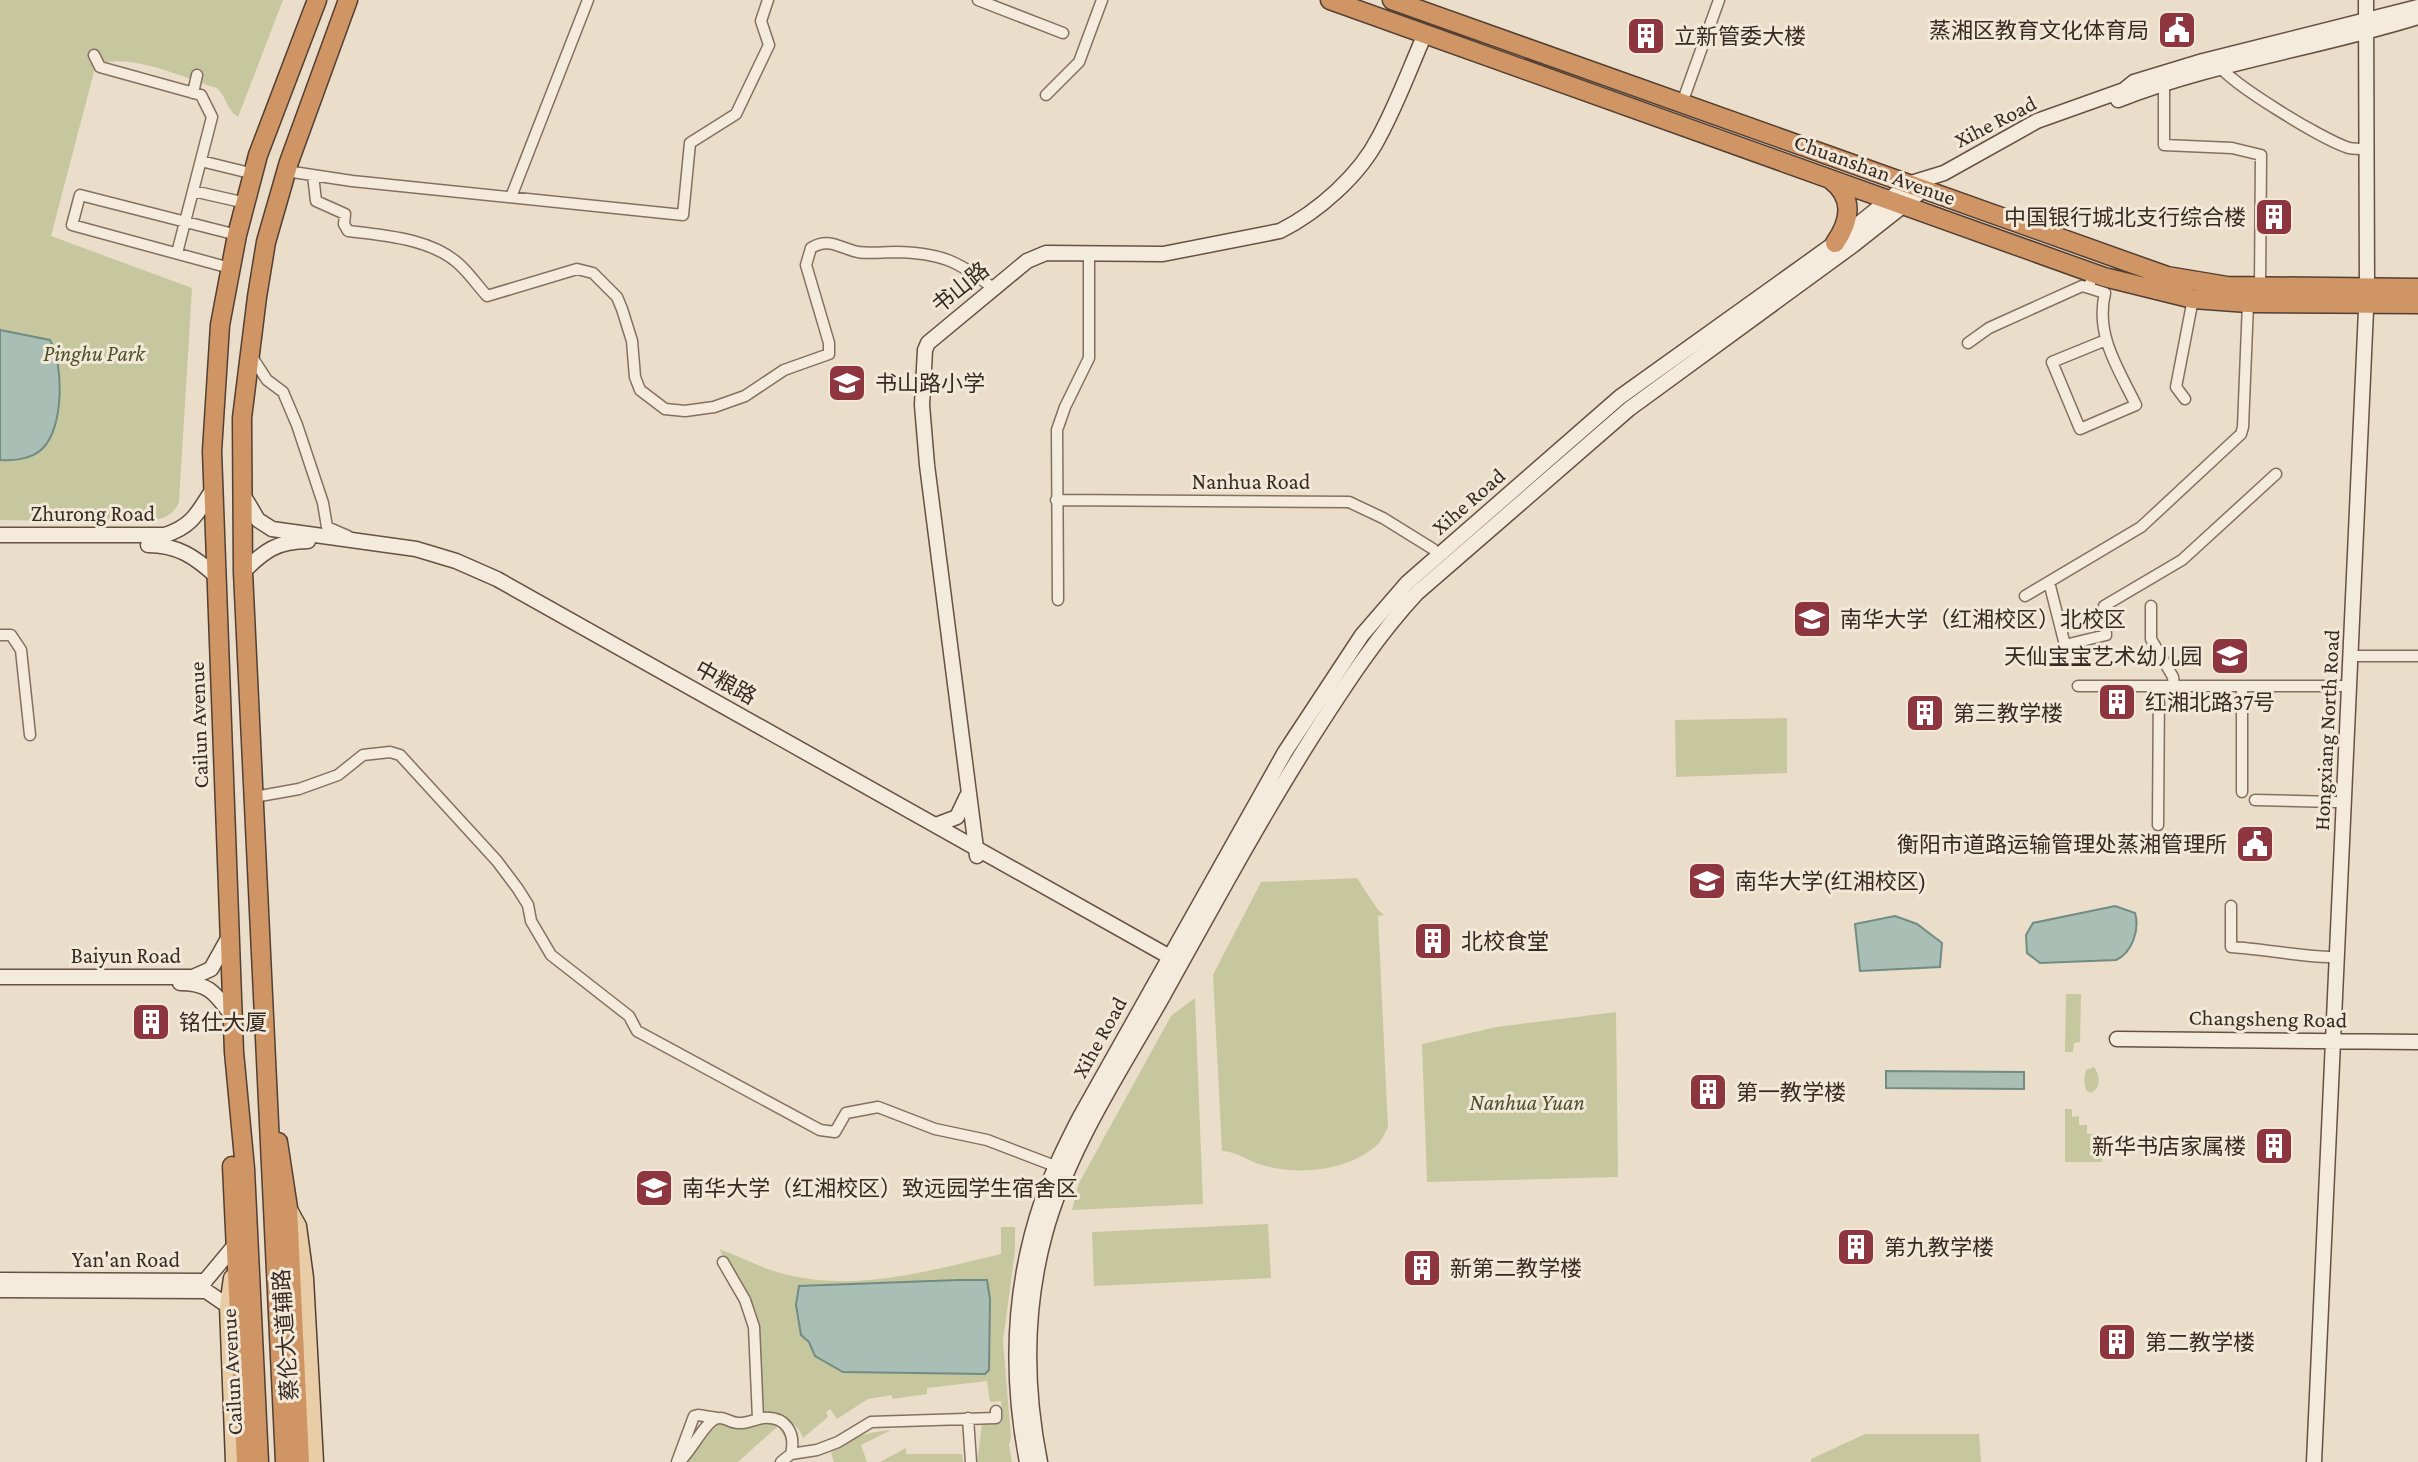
<svg xmlns="http://www.w3.org/2000/svg" width="2418" height="1462" viewBox="0 0 2418 1462" font-family="'Crimson Pro','Noto Sans SC',serif">
<rect width="100%" height="100%" fill="#eaddc9"/>
<path fill="#c6c79e" d="M 0,0 L 283,0 L 238,117 C 224,106 228,99 217,88 C 180,77 135,53 96,64 L 51,236 L 192,288 L 179,502 C 173,517 161,519 146,522 L 0,520 Z
M 1787,718 L 1787,773 L 1676,777 L 1675,720 Z
M 1357,878 L 1378,910 L 1384,915 L 1378,916 L 1388,1128 C 1385,1132 1383,1138 1379,1143 C 1351,1171 1298,1176 1262,1165 C 1248,1161 1236,1151 1222,1151 L 1213,975 L 1261,882 Z
M 2066,994 L 2081,994 L 2080,1042 L 2074,1043 L 2073,1052 L 2065,1052 Z
M 1195,998 L 1203,1204 L 1072,1210 L 1079,1183 L 1171,1016 Z
M 1616,1012 L 1618,1177 L 1427,1182 L 1422,1044 L 1497,1027 Z
M 2094,1067 C 2100,1075 2101,1088 2091,1093 L 2086,1090 L 2084,1079 L 2086,1070 Z
M 2065,1109 L 2072,1109 L 2072,1117 L 2079,1116 L 2079,1125 L 2087,1125 L 2087,1134 L 2095,1134 L 2095,1143 L 2102,1143 L 2102,1162 L 2065,1162 Z
M 1268,1224 L 1271,1278 L 1094,1286 L 1092,1232 Z
M 1001,1227 L 1015,1227 L 1015,1251 L 1003,1341 L 1011,1438 L 1009,1445 L 1012,1462 L 977,1462 L 982,1425 L 1002,1423 L 1001,1401 L 990,1402 L 987,1381 L 927,1388 L 927,1394 L 892,1399 L 892,1395 L 868,1399 L 837,1419 L 830,1409 L 826,1412 L 828,1417 L 803,1438 C 799,1422 778,1415 763,1413 L 760,1407 L 760,1358 L 757,1315 L 719,1249 C 742,1257 765,1270 788,1275 C 859,1292 932,1270 1001,1254 Z
M 719,1420 L 772,1421 L 788,1430 L 789,1445 L 778,1426 L 738,1462 L 688,1462 L 712,1425 Z
M 891,1430 L 861,1445 L 867,1462 L 834,1462 L 831,1453 C 846,1437 870,1432 891,1430 Z
M 1865,1434 L 1979,1434 L 1981,1462 L 1811,1462 L 1811,1459 Z
M 906,1448 L 906,1454 L 962,1454 L 963,1462 L 880,1462 Z"/>
<path fill="#a9bfb6" stroke="#718c83" stroke-width="2" d="M 0,330 L 50,340 C 64,364 64,429 42,449 C 32,459 13,461 0,460 Z
M 2115,906 L 2135,913 C 2140,929 2132,953 2116,960 L 2040,963 L 2027,953 L 2026,935 L 2033,923 Z
M 1895,916 L 1917,924 L 1942,943 L 1940,967 L 1860,971 L 1855,924 Z
M 1886,1071 L 2024,1072 L 2024,1089 L 1886,1088 Z
M 958,1280 L 987,1280 L 990,1299 L 989,1370 L 985,1374 L 843,1372 L 815,1356 L 809,1342 L 801,1335 L 796,1305 L 799,1286 Z"/>
<g fill="none" stroke-linecap="round" stroke-linejoin="round">
<g stroke="#847060" stroke-width="13">
<path id="street" d="M 978,0 L 1063,33
M 94,55 L 100,67 L 201,95 L 212,117 L 177,253
M 2217,63 C 2230,84 2324,140 2349,148 C 2355,149 2362,149 2368,149
M 2164,84 L 2164,145 L 2232,148 L 2261,155 L 2260,287
M 193,93 L 197,75
M 1046,95 L 1079,62 L 1102,0
M 1682,103 L 1719,0
M 201,161 L 254,174
M 286,171 L 352,181 L 683,215 L 690,143 L 736,114 L 769,45 L 761,21 L 768,0
M 313,175 L 316,201 L 345,214 L 344,224 L 348,231 C 384,235 435,239 462,267 C 471,276 479,287 487,296 L 577,269 L 593,273 L 617,297 L 622,309 L 632,341 L 635,377 L 640,390 L 665,409 L 685,411 L 714,407 L 745,396 L 784,370 L 829,354 L 829,343 L 806,265 L 811,248 C 829,237 839,248 858,252 C 870,254 883,252 896,252 C 941,253 958,261 993,288
M 193,191 L 246,203
M 511,197 L 588,0
M 230,268 L 72,225 L 80,195 L 237,235
M 2093,273 L 2089,288 L 2105,293 C 2095,335 2118,368 2136,405 L 2080,429 L 2052,362 L 2106,340
M 1968,343 L 1989,328 L 2082,286 L 2089,288
M 252,357 L 267,380 L 283,392 L 297,425 L 323,503 L 327,527 L 348,536
M 2185,399 L 2176,387 L 2193,299
M 1056,500 L 1349,502 L 1383,518 L 1433,549
M 2049,582 L 2065,645 L 2106,635 L 2104,606 L 2182,560 L 2276,474
M 2025,596 L 2141,527 L 2241,434 L 2243,427 L 2248,303
M 1058,600 L 1057,430 L 1065,407 L 1089,358 L 1089,254
M 2151,606 L 2151,639 L 2173,677 L 2174,686
M 0,635 L 11,635 L 21,650 L 30,735
M 2351,656 L 2418,656
M 2078,686 L 2350,686
M 2242,792 L 2242,686
M 254,797 L 299,789 L 338,775 L 363,755 L 390,752 L 400,755 L 497,861 L 518,889 L 528,905 L 531,921 L 551,955 L 629,1016 L 637,1031 L 820,1130 L 835,1132 L 846,1113 L 878,1107 L 935,1129 L 987,1140 L 1055,1166
M 2255,800 L 2336,802
M 2158,825 L 2159,686
M 2231,906 L 2231,947 C 2264,949 2296,956 2329,957
M 723,1262 L 745,1300 L 754,1327 L 758,1419
M 968,1418 L 971,1462
M 677,1462 L 694,1416 L 698,1415 L 717,1418
M 679,1462 C 691,1452 703,1425 715,1419 C 724,1415 729,1423 738,1423 C 746,1424 755,1419 763,1418 C 786,1416 796,1433 791,1454
M 781,1462 L 791,1454 L 817,1450 L 838,1442 L 871,1422 L 996,1418 L 996,1411"/>
</g>
<g stroke="#665143" stroke-width="17">
<path id="secondary" d="M 2118,100 C 2215,62 2319,48 2418,17
M 242,493 L 258,520 L 272,529 L 416,549 L 456,561 L 497,579 L 1177,961
M 0,535 L 165,535 C 193,526 198,512 213,489
M 148,545 C 178,545 195,557 216,576
M 243,572 C 264,551 277,541 308,541
M 936,825 L 957,817 L 967,796
M 977,856 L 927,465 L 922,405 L 925,350 L 928,343 L 1027,261 L 1046,253 L 1163,254 L 1280,231 C 1318,212 1360,175 1379,137 C 1397,104 1410,68 1425,34
M 0,977 L 193,977 L 211,969 L 230,935
M 180,983 C 211,983 216,995 233,1017
M 2117,1039 L 2418,1042
M 0,1280 L 205,1281 L 235,1245
M 0,1290 L 206,1291 L 228,1306
M 1027,1462 C 1010,1375 1013,1286 1042,1201 C 1052,1172 1066,1144 1080,1117 L 1285,752 L 1362,635 L 1407,583 L 1620,397 L 1835,243 L 1908,184 L 1944,173 L 2037,121 L 2124,90 L 2134,82 L 2203,61 L 2418,7
M 1040,1462 C 1025,1387 1025,1308 1045,1234 C 1068,1149 1120,1072 1163,996 C 1212,908 1260,819 1314,734 C 1346,684 1377,636 1417,593 L 1629,409 L 1852,246 L 1928,186
M 2314,1462 L 2367,288 L 2366,0"/>
</g>
<g stroke="#533f33" stroke-width="19">
<path id="primary" d="M 288,1208 L 298,1226 L 305,1278 L 315,1462
M 232,1278 L 228,1306 L 234,1462"/>
</g>
<g stroke="#533f33" stroke-width="21">
<path id="highway" d="M 1330,0 L 2104,277 L 2193,299 L 2248,303 L 2418,304
M 1392,0 L 2167,276 L 2227,286 L 2418,288
M 1830,179 C 1854,197 1851,220 1835,243
M 278,1142 L 288,1208 L 300,1462
M 232,1166 L 246,1462
M 259,1462 L 245,1169 L 234,1052 L 212,451 L 220,325 L 237,235 L 258,155 L 317,0
M 285,1462 L 243,572 L 242,418 L 257,297 L 266,242 L 289,162 L 348,0"/>
</g>
<use href="#street" stroke="#f5ebdc" stroke-width="10"/>
<use href="#secondary" stroke="#f5ebdc" stroke-width="14"/>
<use href="#primary" stroke="#e8cda6" stroke-width="16"/>
<use href="#highway" stroke="#cf9564" stroke-width="18"/>
</g>
<defs>
<g id="civic-square" transform="scale(2)"><rect x="-9" y="-9" width="18" height="18" rx="4" fill="#8d363f" stroke="#f2e8d8"/><path d="M-.6-6.5H3V-4.5H.6V-3L4-1V1h2V6H-6V1h2V-1L-.6-3ZM-1.2 2.5V6h2.4V2.5Z" fill="#fff"/></g>
<g id="building-square" transform="scale(2)"><rect x="-9" y="-9" width="18" height="18" rx="4" fill="#8d363f" stroke="#f2e8d8"/><path d="M-4-6H4V6H1V3H-1V6H-4ZM-2.5-4.3h1.7v1.8h-1.7ZM.8-4.3h1.7v1.8H.8ZM-2.5-1h1.7V.8h-1.7ZM.8-1h1.7V.8H.8Z" fill="#fff"/></g>
<g id="school-square" transform="scale(2)"><rect x="-9" y="-9" width="18" height="18" rx="4" fill="#8d363f" stroke="#f2e8d8"/><path d="M0-5L7-2L0 1L-7-2ZM-4 1L0 2.5L4 1V4Q0 6-4 4Z" fill="#fff"/></g>
<g id="university-square" transform="scale(2)"><rect x="-9" y="-9" width="18" height="18" rx="4" fill="#8d363f" stroke="#f2e8d8"/><path d="M0-5L7-2L0 1L-7-2ZM-4 1L0 2.5L4 1V4Q0 6-4 4Z" fill="#fff"/></g>
</defs>
<g fill-rule="evenodd">
<use href="#civic-square" x="2177" y="30"/>
<use href="#building-square" x="1646" y="36"/>
<use href="#building-square" x="2274" y="217"/>
<use href="#school-square" x="847" y="383"/>
<use href="#university-square" x="1812" y="619"/>
<use href="#school-square" x="2230" y="656"/>
<use href="#building-square" x="2117" y="702"/>
<use href="#building-square" x="1925" y="713"/>
<use href="#civic-square" x="2255" y="844"/>
<use href="#university-square" x="1707" y="881"/>
<use href="#building-square" x="1433" y="941"/>
<use href="#building-square" x="151" y="1022"/>
<use href="#building-square" x="1708" y="1092"/>
<use href="#building-square" x="2274" y="1146"/>
<use href="#university-square" x="654" y="1188"/>
<use href="#building-square" x="1856" y="1247"/>
<use href="#building-square" x="1422" y="1268"/>
<use href="#building-square" x="2117" y="1342"/>
</g>
<g text-anchor="middle" stroke-width="6" stroke-linejoin="round" paint-order="stroke">
<g font-size="22" fill="#372a21" stroke="#f2e8d8" text-anchor="start">
<text x="2149" y="38" text-anchor="end">蒸湘区教育文化体育局</text>
<text x="1674" y="44">立新管委大楼</text>
<text x="2246" y="225" text-anchor="end">中国银行城北支行综合楼</text>
<text x="875" y="391">书山路小学</text>
<text x="1840" y="627">南华大学（红湘校区）北校区</text>
<text x="2202" y="664" text-anchor="end">天仙宝宝艺术幼儿园</text>
<text x="2145" y="710">红湘北路37号</text>
<text x="1953" y="721">第三教学楼</text>
<text x="2227" y="852" text-anchor="end">衡阳市道路运输管理处蒸湘管理所</text>
<text x="1735" y="889">南华大学(红湘校区)</text>
<text x="1461" y="949">北校食堂</text>
<text x="179" y="1030">铭仕大厦</text>
<text x="1736" y="1100">第一教学楼</text>
<text x="2246" y="1154" text-anchor="end">新华书店家属楼</text>
<text x="682" y="1196">南华大学（红湘校区）致远园学生宿舍区</text>
<text x="1884" y="1255">第九教学楼</text>
<text x="1450" y="1276">新第二教学楼</text>
<text x="2145" y="1350">第二教学楼</text>
</g>
<g font-size="22" fill="#372a21" stroke="#f2e8d8">
<text transform="translate(1995 121) rotate(-27)" y="8">Xihe Road</text>
<text transform="translate(1875 169) rotate(20)" y="8">Chuanshan Avenue</text>
<text transform="translate(960 287) rotate(-39)" y="8">书山路</text>
<text x="1251" y="489">Nanhua Road</text>
<text transform="translate(1468 501) rotate(-41)" y="8">Xihe Road</text>
<text x="93" y="521">Zhurong Road</text>
<text transform="translate(726 682) rotate(29)" y="8">中粮路</text>
<text transform="translate(198 725) rotate(-92)" y="8">Cailun Avenue</text>
<text transform="translate(2326 730) rotate(-87)" y="8">Hongxiang North Road</text>
<text x="126" y="963">Baiyun Road</text>
<text transform="translate(2268 1018) rotate(1)" y="8">Changsheng Road</text>
<text transform="translate(1099 1037) rotate(-61)" y="8">Xihe Road</text>
<text x="126" y="1267">Yan'an Road</text>
<text transform="translate(285 1335) rotate(-94)" y="8">蔡伦大道辅路</text>
<text transform="translate(231 1372) rotate(-93)" y="8">Cailun Avenue</text>
</g>
<g font-size="22" font-style="italic" fill="#4b512a" stroke="#f2e8d8">
<text x="94" y="361">Pinghu Park</text>
<text x="1527" y="1110">Nanhua Yuan</text>
</g>
</g>
</svg>
